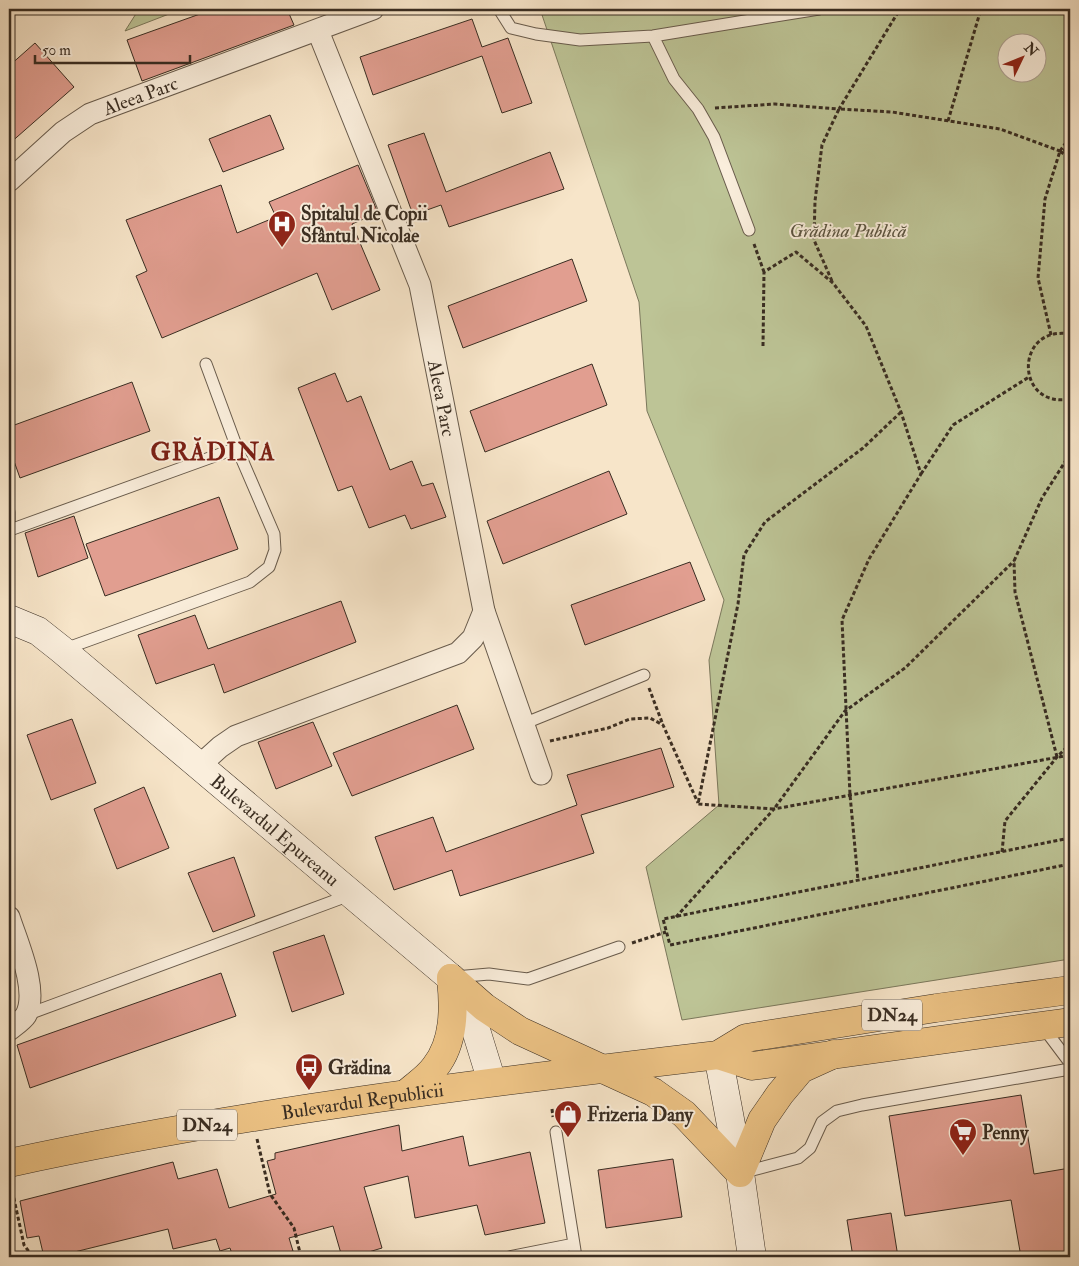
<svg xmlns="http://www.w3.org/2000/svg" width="1079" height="1266" viewBox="0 0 1079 1266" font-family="'IM FELL Double Pica',serif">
<rect width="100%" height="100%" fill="#f7e5c9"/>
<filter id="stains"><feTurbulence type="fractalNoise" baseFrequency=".004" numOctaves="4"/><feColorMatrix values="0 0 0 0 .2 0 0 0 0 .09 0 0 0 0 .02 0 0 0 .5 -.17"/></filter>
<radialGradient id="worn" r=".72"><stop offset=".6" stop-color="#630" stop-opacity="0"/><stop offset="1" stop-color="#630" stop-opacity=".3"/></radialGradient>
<path fill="#bdc496" stroke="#7b785c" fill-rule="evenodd" d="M 139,9 L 182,9 L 125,31 Z
M 540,9 L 1070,9 L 1070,959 L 682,1020 L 646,867 L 719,805 L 709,660 L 724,600 L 647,411 L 639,302 ZM 1006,42 L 1036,42 L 1036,72 L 1006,72 Z"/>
<path fill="#e19e90" stroke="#392d22" d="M 214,9 L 287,9 L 294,25 L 142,81 L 127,40 Z
M 472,19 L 482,47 L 508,38 L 532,103 L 502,113 L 482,56 L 373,95 L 360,57 Z
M 35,43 L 74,87 L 9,144 L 9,66 Z
M 270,115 L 284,149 L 223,172 L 209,139 Z
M 424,133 L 446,192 L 550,152 L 564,189 L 449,227 L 441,205 L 413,215 L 388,145 Z
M 358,165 L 378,213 L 352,224 L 380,290 L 332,310 L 317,273 L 162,338 L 136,276 L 147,271 L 126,220 L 221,185 L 237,233 L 276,217 L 269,202 Z
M 572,259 L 587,301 L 463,348 L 448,306 Z
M 592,364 L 607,405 L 485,452 L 470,411 Z
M 335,373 L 347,402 L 361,396 L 390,470 L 412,461 L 422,486 L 433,483 L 446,517 L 411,529 L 405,515 L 369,528 L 352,486 L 338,491 L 298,388 Z
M 132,382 L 150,431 L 20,478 L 9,447 L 9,427 Z
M 609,471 L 627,514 L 503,564 L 487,521 Z
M 219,497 L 238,549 L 105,596 L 86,544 Z
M 74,516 L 88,558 L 38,577 L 25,533 Z
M 690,562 L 705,600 L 585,645 L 571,605 Z
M 341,601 L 356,642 L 224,693 L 214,664 L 156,684 L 138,635 L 195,615 L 208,649 Z
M 457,705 L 474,749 L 352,796 L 333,753 Z
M 72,719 L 96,783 L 51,800 L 27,735 Z
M 313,722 L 332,766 L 276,789 L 258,742 Z
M 661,748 L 674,787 L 581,815 L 594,853 L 460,896 L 452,870 L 394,890 L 375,837 L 433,817 L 446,852 L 577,805 L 567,775 Z
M 144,787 L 169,848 L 117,869 L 94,809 Z
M 234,857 L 255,916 L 213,932 L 188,873 Z
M 324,935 L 344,994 L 292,1012 L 273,952 Z
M 221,973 L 236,1016 L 30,1088 L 17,1045 Z
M 1021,1095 L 1034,1174 L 1070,1168 L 1070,1257 L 1021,1257 L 1011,1200 L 905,1216 L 889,1116 Z
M 399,1125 L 402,1151 L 463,1136 L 469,1166 L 530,1152 L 545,1223 L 485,1235 L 477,1205 L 415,1218 L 408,1176 L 364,1187 L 382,1248 L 352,1257 L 342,1257 L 333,1226 L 289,1238 L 293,1251 L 271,1257 L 233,1257 L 230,1248 L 220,1251 L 216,1239 L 173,1249 L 168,1229 L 54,1257 L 44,1257 L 39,1236 L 27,1238 L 20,1201 L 173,1162 L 178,1179 L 217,1169 L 229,1208 L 276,1194 L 267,1161 L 275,1159 L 275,1153 Z
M 673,1159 L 682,1217 L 606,1228 L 598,1170 Z
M 891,1213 L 898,1257 L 853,1257 L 847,1220 Z"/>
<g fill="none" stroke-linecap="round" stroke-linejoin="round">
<g stroke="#685b4c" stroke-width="13">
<path id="service" d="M 499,9 L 511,28 L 536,34 L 580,40 L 653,36 L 819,9
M 653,36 L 674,79 L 698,109 L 714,137 L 749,230
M 9,512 L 9,532
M 10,530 L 237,448
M 62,650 L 250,582 L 269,567 L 275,550 L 274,534 L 237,448 L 206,364
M 523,724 L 644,675
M 455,977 L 489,974 L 528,979 L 619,947
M 26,1015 L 350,895
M 1043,1027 L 1070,1063
M 556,1132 L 574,1244
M 741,1173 L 798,1158 L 810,1148 L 822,1122 L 837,1111 L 862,1105 L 1070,1069
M 509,1257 L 574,1244 L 576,1257"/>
</g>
<g stroke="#685b4c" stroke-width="23">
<g id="minor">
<path id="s1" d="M 318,31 L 420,285 L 484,611 L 541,774"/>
<path id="s2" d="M 9,181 L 63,132 L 90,114 L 373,9"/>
<path d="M 199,766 L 220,747 L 236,736 L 458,653 L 473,638 L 484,611"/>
<path d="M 9,917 C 17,942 39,990 26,1015 C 23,1020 14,1026 9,1030"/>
</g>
</g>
<g stroke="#392d22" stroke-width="29">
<g id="secondary">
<path id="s3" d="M 9,619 L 38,631 L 62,650 L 451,978 L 475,1027 L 492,1082"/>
<path d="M 718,1055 L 740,1173 L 752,1257"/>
</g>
</g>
<g stroke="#392d22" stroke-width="29">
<g id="primary">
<path d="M 451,978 L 484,1007 L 520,1031 L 653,1092 L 684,1114 L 740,1173 L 762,1120 L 780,1094 L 801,1069 L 834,1054"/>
<path d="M 718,1055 L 752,1066 L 1070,1022"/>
<path d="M 407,1093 C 416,1085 428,1077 435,1067 C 455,1042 454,1007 451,978"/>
<path id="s4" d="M 9,1163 C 243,1112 480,1083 718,1055 L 746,1038 L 936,1008 L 1070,990"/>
</g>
</g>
<path stroke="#392d22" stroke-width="3" stroke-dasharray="4 2.5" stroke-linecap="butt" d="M 715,108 L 775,104 L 839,109 L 900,9
M 948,121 L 981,9
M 1060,151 L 1070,137
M 754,244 L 764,272
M 832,281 L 814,240 L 815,201 L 822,145 L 839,109 L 892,112 L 1000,129 L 1060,151 L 1070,149
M 1070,334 C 1014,325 1015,409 1070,399
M 1051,335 L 1038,278 L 1045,199 L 1060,151 L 1070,159
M 763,346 L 764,272 L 796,252 L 833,283 L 866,326 L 901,412 L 921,474 L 869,559 L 842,620 L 850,795 L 858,880
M 901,412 L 863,448 L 765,522 L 744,555 L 738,604 L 698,804 L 774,809 L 845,711 L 905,668 L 1014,561
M 921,474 L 953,425 L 1029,377
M 649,688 L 663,725
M 550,741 L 608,728 L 630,719 L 650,718 L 663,725 L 698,803
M 1057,757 L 1015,592 L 1014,561 L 1042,498 L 1070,454
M 1070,838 L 663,919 L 670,945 L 1070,864
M 1002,852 L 1005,821 L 1057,757 L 1070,744
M 676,917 L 774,809 L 1070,755
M 632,943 L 666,932
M 552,1109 L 553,1117
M 257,1139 L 270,1194 L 294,1228 L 301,1257
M 11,1185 L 24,1245 L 33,1257"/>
<use href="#service" stroke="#faeedc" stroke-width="11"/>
<use href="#minor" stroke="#faeedc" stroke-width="21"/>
<use href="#secondary" stroke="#faeedc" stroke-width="28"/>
<use href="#primary" stroke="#ecc284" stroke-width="28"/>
</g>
<defs>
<g id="hospital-pin" transform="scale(1.4375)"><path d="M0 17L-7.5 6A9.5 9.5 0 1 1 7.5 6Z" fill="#8f2418" stroke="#faeedc"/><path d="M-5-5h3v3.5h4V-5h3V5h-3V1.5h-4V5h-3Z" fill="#fff"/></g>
<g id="bus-pin" transform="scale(1.4375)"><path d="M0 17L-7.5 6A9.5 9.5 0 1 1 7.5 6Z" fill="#8f2418" stroke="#faeedc"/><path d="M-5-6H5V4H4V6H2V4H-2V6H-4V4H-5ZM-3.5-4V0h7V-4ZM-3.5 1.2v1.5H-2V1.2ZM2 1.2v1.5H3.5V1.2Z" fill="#fff"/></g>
<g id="shop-pin" transform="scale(1.4375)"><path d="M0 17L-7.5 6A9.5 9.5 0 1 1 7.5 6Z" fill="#8f2418" stroke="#faeedc"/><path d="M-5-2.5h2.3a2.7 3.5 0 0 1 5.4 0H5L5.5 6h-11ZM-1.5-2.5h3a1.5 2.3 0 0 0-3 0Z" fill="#fff"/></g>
<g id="supermarket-pin" transform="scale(1.4375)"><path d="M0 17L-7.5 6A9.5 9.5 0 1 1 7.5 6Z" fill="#8f2418" stroke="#faeedc"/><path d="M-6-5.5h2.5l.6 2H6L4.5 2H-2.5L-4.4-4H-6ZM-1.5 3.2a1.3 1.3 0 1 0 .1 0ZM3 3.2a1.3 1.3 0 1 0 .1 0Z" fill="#fff"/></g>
</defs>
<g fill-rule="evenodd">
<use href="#hospital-pin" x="282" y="224"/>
<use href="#bus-pin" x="309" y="1067"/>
<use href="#shop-pin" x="568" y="1114"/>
<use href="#supermarket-pin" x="963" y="1132"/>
</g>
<g text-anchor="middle" stroke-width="4" stroke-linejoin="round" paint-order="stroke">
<g fill="#faeedc" stroke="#73675a" stroke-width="1">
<rect x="862" y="999.5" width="60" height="31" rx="4"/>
<rect x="177" y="1109.5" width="60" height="31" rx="4"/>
</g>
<g font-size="18" font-weight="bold" fill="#392d22">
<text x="892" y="1021">DN24</text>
<text x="207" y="1131">DN24</text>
</g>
<g font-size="19" fill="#392d22" stroke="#faeedc">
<text dy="7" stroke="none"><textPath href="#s2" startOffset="159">Aleea Parc</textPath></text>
<text dy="7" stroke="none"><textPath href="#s1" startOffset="389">Aleea Parc</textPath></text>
<text dy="7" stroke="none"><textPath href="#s3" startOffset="341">Bulevardul Epureanu</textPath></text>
<text dy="7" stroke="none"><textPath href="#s4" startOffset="359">Bulevardul Republicii</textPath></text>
</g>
<g font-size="19" font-weight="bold" fill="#392d22" stroke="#faeedc" text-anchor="start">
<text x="301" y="220">Spitalul de Copii<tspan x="301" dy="22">Sfântul Nicolae</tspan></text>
<text x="328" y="1074">Grădina</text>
<text x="587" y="1121">Frizeria Dany</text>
<text x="982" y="1139">Penny</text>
</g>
<g font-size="19" font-style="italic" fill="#5a533f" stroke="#faeedc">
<text x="848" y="237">Grădina Publică</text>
</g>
<g font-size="24" font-weight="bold" letter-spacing="1" fill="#7a1f14" stroke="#faeedc">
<text x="213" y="460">GRĂDINA</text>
</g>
</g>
<rect width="1079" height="1266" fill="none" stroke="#f7e5c9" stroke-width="30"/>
<rect x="10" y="10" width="1059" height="1246" fill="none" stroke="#392d22" stroke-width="2.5"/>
<rect x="15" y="15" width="1049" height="1236" fill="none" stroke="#392d22"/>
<g transform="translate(1022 58) rotate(47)"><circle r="24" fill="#faeedc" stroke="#ada192"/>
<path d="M0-4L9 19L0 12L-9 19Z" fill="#8f2418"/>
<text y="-8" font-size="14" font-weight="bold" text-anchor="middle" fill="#392d22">N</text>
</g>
<path d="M35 55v8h155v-8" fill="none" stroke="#392d22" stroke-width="2.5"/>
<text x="42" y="55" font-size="15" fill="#392d22" stroke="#faeedc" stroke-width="4" paint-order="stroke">50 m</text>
<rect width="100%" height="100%" filter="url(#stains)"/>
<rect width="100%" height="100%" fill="url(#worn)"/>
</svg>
